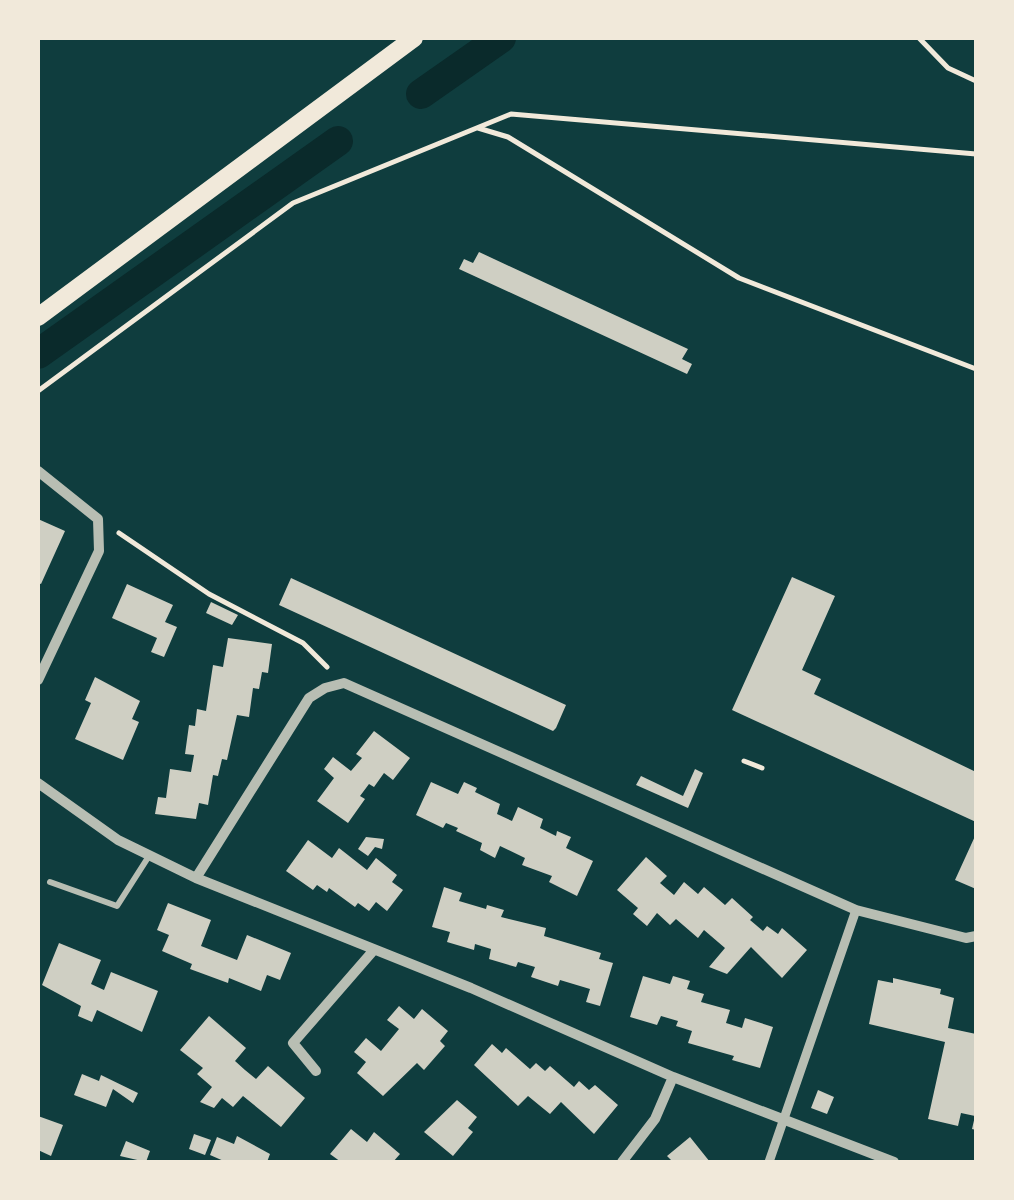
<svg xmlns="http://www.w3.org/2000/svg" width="1014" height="1200" viewBox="0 0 1014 1200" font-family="Figtree,sans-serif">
<rect width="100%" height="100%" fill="#0f3d3e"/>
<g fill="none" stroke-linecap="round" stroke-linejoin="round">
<path stroke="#0a2a2b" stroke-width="30" d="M 421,94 L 501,38
M 38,354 L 338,141"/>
</g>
<path fill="#cfcfc3" d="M 479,252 L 688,349 L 682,359 L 692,364 L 687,374 L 459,269 L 464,259 L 473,263 Z
M 38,519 L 65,531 L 41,584 L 38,583 Z
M 792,577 L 835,596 L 802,670 L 821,679 L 814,694 L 976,772 L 976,822 L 732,710 Z
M 291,578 L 566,705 L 556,728 L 553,731 L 279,605 Z
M 127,584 L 173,605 L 165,622 L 177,627 L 164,657 L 151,652 L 157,638 L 112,618 Z
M 211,602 L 238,615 L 232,625 L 206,613 Z
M 228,638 L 272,644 L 268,673 L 262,672 L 259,689 L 253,688 L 249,717 L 237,715 L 227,760 L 222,759 L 218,776 L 213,775 L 208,805 L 199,803 L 196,819 L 155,814 L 158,797 L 166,798 L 170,769 L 191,772 L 194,755 L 185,754 L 189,725 L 195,726 L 197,709 L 206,711 L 213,665 L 223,667 Z
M 95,677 L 140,701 L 132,719 L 139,722 L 123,760 L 75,739 L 91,703 L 85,700 Z
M 374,731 L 410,758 L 393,780 L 384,773 L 374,787 L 369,784 L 360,796 L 365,799 L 348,823 L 317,801 L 334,778 L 324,769 L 333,757 L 351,771 L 362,758 L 356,754 Z
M 695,769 L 703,773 L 688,808 L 636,785 L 641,776 L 683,796 Z
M 431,782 L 458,794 L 464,782 L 477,788 L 475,792 L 500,804 L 497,814 L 512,821 L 518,807 L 543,819 L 540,828 L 556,836 L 557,831 L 571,837 L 566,848 L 593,861 L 577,896 L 549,882 L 552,876 L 522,865 L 525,858 L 500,846 L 495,858 L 480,850 L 482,843 L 456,831 L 458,828 L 446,823 L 443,828 L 416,815 Z
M 976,834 L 976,889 L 955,880 Z
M 366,837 L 384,839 L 382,849 L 375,847 L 368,856 L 358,849 Z
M 308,840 L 332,858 L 339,848 L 367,870 L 376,858 L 397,875 L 392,882 L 403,890 L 387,911 L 376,902 L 369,911 L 358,903 L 355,907 L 329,888 L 327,892 L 317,885 L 313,890 L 286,871 Z
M 646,857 L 667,876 L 660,883 L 674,895 L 684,882 L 698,894 L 704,887 L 725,905 L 732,898 L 753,917 L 750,920 L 763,931 L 767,926 L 778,934 L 782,928 L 807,950 L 782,978 L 751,947 L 727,974 L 709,967 L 725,948 L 704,930 L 698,938 L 676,919 L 670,925 L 657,913 L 647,926 L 633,914 L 638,908 L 617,890 Z
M 444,887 L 462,893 L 459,901 L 486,909 L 487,905 L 504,910 L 501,917 L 546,928 L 544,936 L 601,953 L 599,959 L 613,963 L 600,1006 L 586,1002 L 590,989 L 560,980 L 558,986 L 531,977 L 535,967 L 518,962 L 516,967 L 489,959 L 491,949 L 475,944 L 474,950 L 447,942 L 450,932 L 432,927 Z
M 168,903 L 211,920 L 201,946 L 237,960 L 247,935 L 291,953 L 280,980 L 267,975 L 261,991 L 229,978 L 228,983 L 190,969 L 192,964 L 162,951 L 169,935 L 157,930 Z
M 59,943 L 101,960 L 91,984 L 104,990 L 111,972 L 158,991 L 142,1032 L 97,1010 L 92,1022 L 78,1016 L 81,1006 L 42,985 Z
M 643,976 L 670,984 L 673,976 L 690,981 L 687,989 L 704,994 L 701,1002 L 730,1010 L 726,1023 L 742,1028 L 745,1018 L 773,1027 L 760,1068 L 732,1060 L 734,1056 L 688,1043 L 692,1031 L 676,1026 L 678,1021 L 661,1016 L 657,1025 L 630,1017 Z
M 893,978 L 941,989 L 940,994 L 954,998 L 948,1028 L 976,1034 L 976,1130 L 972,1129 L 975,1116 L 961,1113 L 958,1126 L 928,1119 L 945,1042 L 869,1024 L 878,980 L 893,983 Z
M 399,1006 L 414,1019 L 422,1009 L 448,1031 L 440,1041 L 445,1046 L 424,1070 L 417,1063 L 383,1096 L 357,1073 L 366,1062 L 354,1052 L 366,1038 L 381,1051 L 399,1029 L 387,1020 Z
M 209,1016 L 246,1048 L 235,1061 L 245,1070 L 256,1079 L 268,1066 L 305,1098 L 281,1127 L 243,1096 L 233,1107 L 222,1098 L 214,1108 L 200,1102 L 212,1087 L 197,1074 L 203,1068 L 180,1050 Z
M 492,1044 L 502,1053 L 506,1048 L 530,1069 L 536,1063 L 545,1071 L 550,1066 L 574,1087 L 579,1081 L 589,1090 L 595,1085 L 618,1105 L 594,1134 L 561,1102 L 550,1114 L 528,1096 L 518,1106 L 474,1065 Z
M 82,1074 L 99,1081 L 101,1075 L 138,1093 L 133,1103 L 113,1089 L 106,1107 L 74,1095 Z
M 818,1090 L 834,1097 L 827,1114 L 811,1108 Z
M 457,1100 L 477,1117 L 468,1128 L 473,1132 L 453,1156 L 424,1132 Z
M 38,1116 L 63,1125 L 51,1156 L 38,1150 Z
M 351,1129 L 367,1142 L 374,1132 L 400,1154 L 393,1162 L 341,1162 L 330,1154 Z
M 194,1134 L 211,1140 L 205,1155 L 189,1149 Z
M 237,1136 L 270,1154 L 267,1162 L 226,1162 L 210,1155 L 217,1137 L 234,1144 Z
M 690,1137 L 710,1162 L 668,1162 L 671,1160 L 667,1156 Z
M 126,1141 L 150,1151 L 146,1162 L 120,1156 Z"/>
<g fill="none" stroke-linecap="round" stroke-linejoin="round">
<path stroke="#f1e9da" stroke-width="5" d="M 919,38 L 948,68 L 976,81
M 478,128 L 508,137 L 739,278 L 976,369
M 38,391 L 293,203 L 511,114 L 976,154
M 119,533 L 209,594 L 303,643 L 327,667
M 744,761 L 762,768"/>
<path stroke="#b8beb3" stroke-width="6" d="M 50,882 L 117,906 L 149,856"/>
<path stroke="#b8beb3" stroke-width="9" d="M 769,1162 L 856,910"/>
<path stroke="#b8beb3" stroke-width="10" d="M 38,471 L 98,519 L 99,551 L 38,680
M 38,783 L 118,840 L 196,878 L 471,988 L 673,1077 L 894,1162
M 196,878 L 309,698 L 325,688 L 344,683 L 856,910 L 966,938 L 976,936
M 316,1071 L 293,1043 L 373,951
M 622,1162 L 655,1119 L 673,1077"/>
<path stroke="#f1e9da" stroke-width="18" d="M 38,317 L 414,38"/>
</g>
<rect width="1014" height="1200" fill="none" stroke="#f1e9da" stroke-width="80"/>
</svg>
